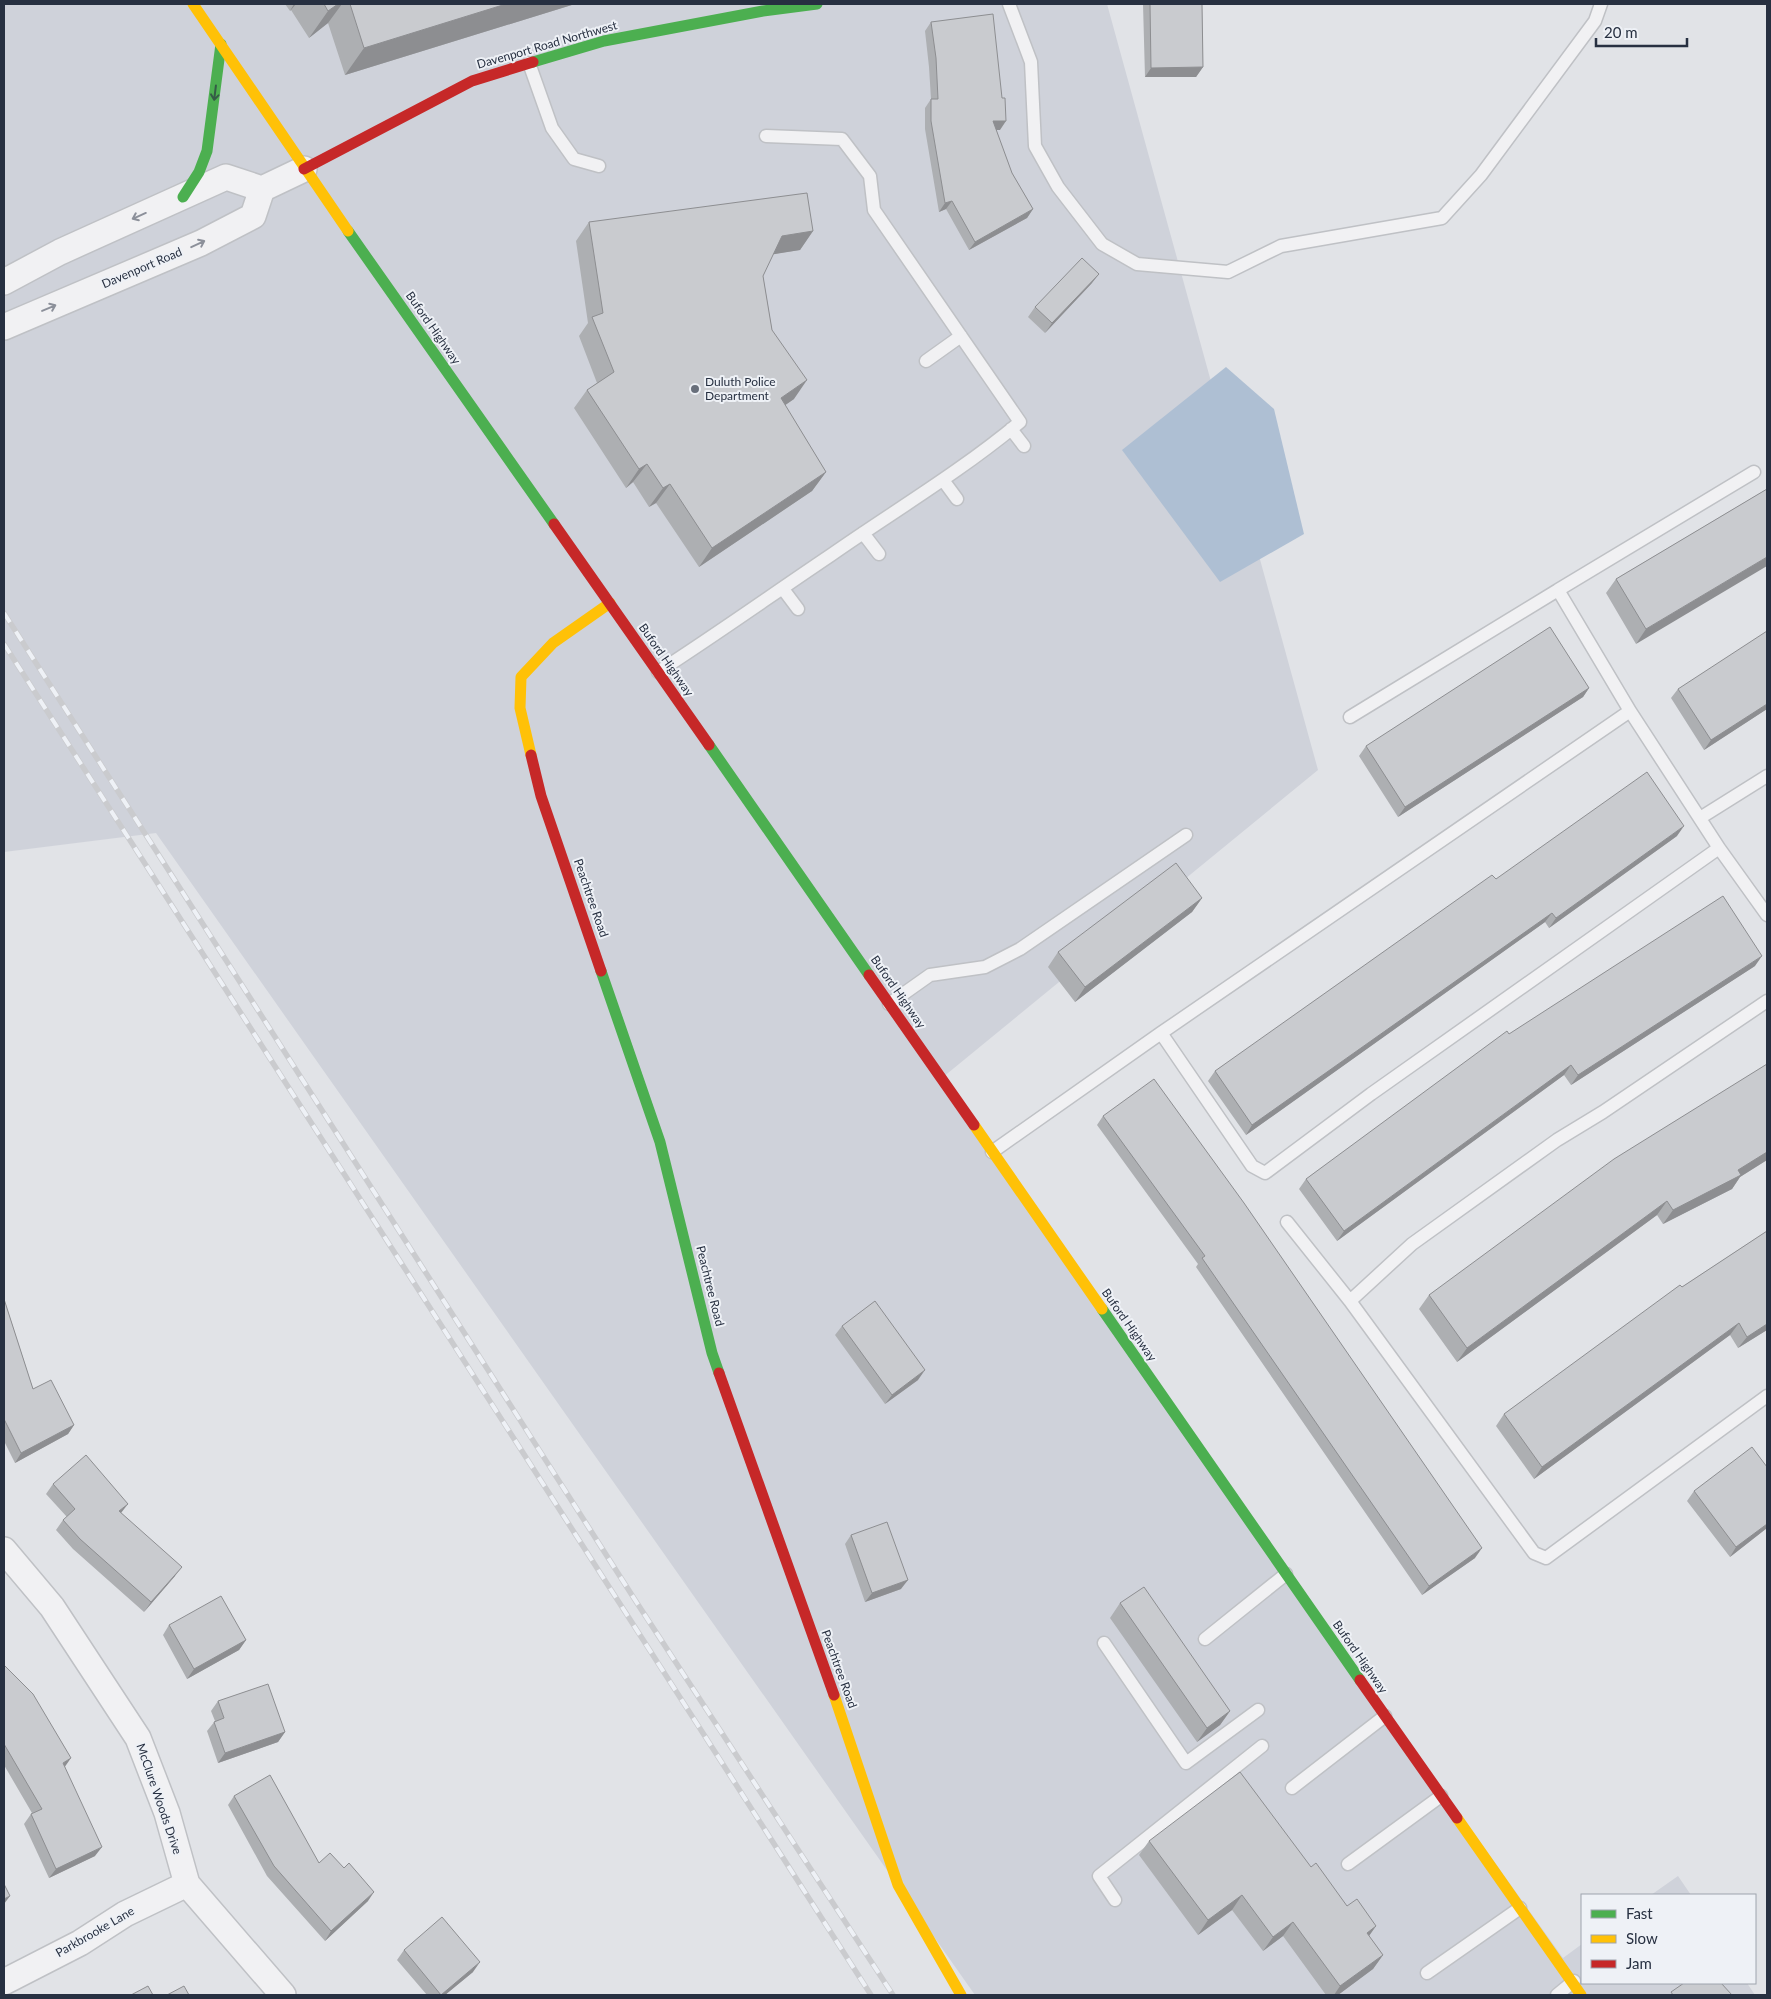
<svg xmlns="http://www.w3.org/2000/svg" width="1771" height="1999" viewBox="0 0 1771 1999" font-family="Lato,sans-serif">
<rect width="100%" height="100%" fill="#e1e3e7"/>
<path fill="#cfd2da" d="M 4,4 L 1107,4 L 1318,770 L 937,1082 L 1563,1958 L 1582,1944 L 1582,1983 L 1747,1983 L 1755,1995 L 975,1995 L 156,833 L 4,852 Z
M 1678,1876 L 1691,1895 L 1651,1895 Z"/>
<path fill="#aebfd3" d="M 1226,367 L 1274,409 L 1304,534 L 1220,582 L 1122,450 Z"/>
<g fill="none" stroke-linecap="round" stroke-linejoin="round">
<g stroke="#bfc1c5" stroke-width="15">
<path id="lane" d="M 1009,4 L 1031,62 L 1035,146 L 1058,187 L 1102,244 L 1137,264 L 1228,272 L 1281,246 L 1442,218 L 1481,175 L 1595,21 L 1601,4
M 529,63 L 552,128 L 574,159 L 599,166
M 926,361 L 961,336
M 1011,429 L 1024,446
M 943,480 L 957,499
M 863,533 L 879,554
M 783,589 L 798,609
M 1558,590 L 1754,472
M 658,672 C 717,634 773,594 831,555 C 894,511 960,472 1020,422 L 874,210 L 870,176 L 842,139 L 766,136
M 1350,717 L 1558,590 L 1630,711
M 1700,818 L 1767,776
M 1767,1001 L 1603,1112 L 1557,1140 L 1412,1244 L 1350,1301 L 1534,1553 L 1546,1558 L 1767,1396
M 889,1004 L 930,975 L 985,967 L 1020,949 L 1186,835
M 1161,1033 L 1252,1166 L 1265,1173 L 1371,1094 L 1719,848
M 992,1152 L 1161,1033 L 1630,711 L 1719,848 L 1767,915
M 1287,1222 L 1350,1301
M 1205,1639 L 1286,1574
M 1104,1643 L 1186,1763 L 1258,1710
M 1292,1788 L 1385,1716
M 1348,1864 L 1441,1796
M 1115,1900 L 1099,1876 L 1262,1746
M 1427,1973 L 1520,1908
M 1557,1995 L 1574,1981"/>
</g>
<g stroke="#bfc1c5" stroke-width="28">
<path id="street" d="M 4,282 L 60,252 L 226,177 L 262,189 L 304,169
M 4,327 L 201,243 L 253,216 L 262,189
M 4,1550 L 52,1607 L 138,1738 L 167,1813 L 187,1884 L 283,1995
M 4,1982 L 80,1943 L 125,1914 L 187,1884"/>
</g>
<use href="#lane" stroke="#f1f1f3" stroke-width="12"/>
<use href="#street" stroke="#f1f1f3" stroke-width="25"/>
<path stroke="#4caf50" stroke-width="11" d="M 533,62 L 604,41 L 763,11 L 817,4
M 183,197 L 199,172 L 207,151 L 221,44
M 348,231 L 554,524
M 709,745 L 869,975
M 601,971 L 660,1142 L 712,1353 L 719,1373
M 1102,1309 L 1360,1680"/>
<path stroke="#ffc107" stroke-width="11" d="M 193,4 L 348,231
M 531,755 L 520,708 L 521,677 L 553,643 L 610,603
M 974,1125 L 1102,1309
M 834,1695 L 898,1885 L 961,1995
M 1457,1818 L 1581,1995"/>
<path stroke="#c62828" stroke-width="11" d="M 304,169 L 472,81 L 533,62
M 554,524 L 709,745
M 531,755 L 541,796 L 601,971
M 869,975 L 974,1125
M 719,1373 L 834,1695
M 1360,1680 L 1457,1818"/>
<g stroke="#cacbce" stroke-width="5.5">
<path id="rail" d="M 4,613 L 637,1603 L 893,1995
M 4,644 L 871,1995"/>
</g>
<use href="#rail" stroke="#eef1f6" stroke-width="4" stroke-dasharray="11" stroke-linecap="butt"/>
</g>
<path fill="#adafb2" d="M 285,4 L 575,4 L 345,75 L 328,23 L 309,38 L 291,10 L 290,11 Z
M 1143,4 L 1202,4 L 1203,67 L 1196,77 L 1145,77 Z
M 931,22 L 1000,130 L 996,130 L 1012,173 L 1033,209 L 1027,218 L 969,250 L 946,209 L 939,212 L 925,129 L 925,108 L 931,99 L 929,67 L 925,31 Z
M 589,222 L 813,231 L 800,250 L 773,254 L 763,276 L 772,330 L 794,399 L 785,405 L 826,472 L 812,491 L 699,567 L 656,503 L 649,507 L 633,482 L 626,488 L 574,408 L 587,390 L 597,383 L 579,336 L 588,323 L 576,241 Z
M 1092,283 L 1045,333 L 1028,317 L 1035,307 Z
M 1767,489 L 1636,644 L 1606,593 L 1616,579 Z
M 1589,688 L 1583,697 L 1398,817 L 1359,756 L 1366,746 Z
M 1678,689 L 1767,709 L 1704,750 L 1671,698 Z
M 1677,836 L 1549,928 L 1545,922 L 1246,1135 L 1208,1081 L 1215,1071 L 1496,879 Z
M 1202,898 L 1192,912 L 1075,1002 L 1048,967 L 1058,952 Z
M 1755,966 L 1571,1085 L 1564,1075 L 1337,1241 L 1299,1189 L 1306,1179 L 1509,1034 Z
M 1767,1064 L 1767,1160 L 1740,1177 L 1732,1189 L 1663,1224 L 1657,1215 L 1457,1362 L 1419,1309 L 1429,1295 Z
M 1103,1116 L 1475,1558 L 1422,1595 L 1196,1267 L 1198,1264 L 1097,1125 Z
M 1767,1231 L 1767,1330 L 1738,1348 L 1730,1335 L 1534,1479 L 1496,1426 L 1504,1414 L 1682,1287 Z
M 4,1299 L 33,1389 L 74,1425 L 68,1434 L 15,1463 L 4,1441 Z
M 842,1326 L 918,1380 L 885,1404 L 835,1335 Z
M 1767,1467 L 1767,1528 L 1730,1557 L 1687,1501 L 1694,1491 Z
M 53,1484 L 121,1513 L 175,1576 L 144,1612 L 73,1549 L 56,1530 L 63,1520 L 67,1517 L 46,1494 Z
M 851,1535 L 901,1589 L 865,1602 L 845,1544 Z
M 1120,1603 L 1230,1711 L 1220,1725 L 1197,1742 L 1110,1618 Z
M 169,1625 L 246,1640 L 239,1650 L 187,1679 L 163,1635 Z
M 4,1665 L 65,1767 L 95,1856 L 49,1878 L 24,1824 L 31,1814 L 32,1813 L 4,1765 Z
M 218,1701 L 285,1732 L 278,1742 L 218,1763 L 207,1731 L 215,1721 L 211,1711 Z
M 234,1796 L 368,1901 L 325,1941 L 267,1876 L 228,1805 Z
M 1149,1841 L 1311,1867 L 1347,1906 L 1376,1926 L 1369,1936 L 1383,1955 L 1373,1969 L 1338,1995 L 1326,1995 L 1283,1936 L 1263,1951 L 1232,1910 L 1198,1935 L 1139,1855 Z
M 404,1950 L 473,1972 L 445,1995 L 427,1995 L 397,1960 Z"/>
<path fill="#8d8e91" d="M 294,4 L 296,4 L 291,10 L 290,11 Z
M 338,4 L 342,4 L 328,23 L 309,38 L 328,11 Z
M 506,4 L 575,4 L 345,75 L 364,48 Z
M 1203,67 L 1196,77 L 1145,77 L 1151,68 Z
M 993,121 L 1006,121 L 1000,130 L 987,130 Z
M 952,201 L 946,209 L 939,212 L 945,203 Z
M 1033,209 L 1027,218 L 969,250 L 975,242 Z
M 813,231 L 800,250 L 769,255 L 782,236 Z
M 1099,274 L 1092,283 L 1045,333 L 1052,323 Z
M 807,380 L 794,399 L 768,417 L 781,398 Z
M 647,464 L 633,482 L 626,488 L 639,469 Z
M 826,472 L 812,491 L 699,567 L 712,548 Z
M 670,484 L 656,503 L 649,507 L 663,488 Z
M 1767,557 L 1767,566 L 1636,644 L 1646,629 Z
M 1589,688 L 1583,697 L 1398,817 L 1405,807 Z
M 1767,704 L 1767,709 L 1704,750 L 1711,740 Z
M 1684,826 L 1677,836 L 1549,928 L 1556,918 Z
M 1202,898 L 1192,912 L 1075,1002 L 1085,987 Z
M 1552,913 L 1545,922 L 1246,1135 L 1252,1125 Z
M 1762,956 L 1755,966 L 1571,1085 L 1578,1075 Z
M 1571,1065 L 1564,1075 L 1337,1241 L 1344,1231 Z
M 1767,1152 L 1767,1160 L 1740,1177 L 1732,1189 L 1663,1224 L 1673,1210 Z
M 1667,1201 L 1657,1215 L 1457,1362 L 1467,1348 Z
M 1739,1323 L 1730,1335 L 1534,1479 L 1542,1467 Z
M 1767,1324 L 1767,1330 L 1738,1348 L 1747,1337 Z
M 925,1370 L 918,1380 L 885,1404 L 892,1395 Z
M 74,1425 L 68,1434 L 15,1463 L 21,1453 Z
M 128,1504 L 121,1513 L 119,1511 Z
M 1767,1524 L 1767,1528 L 1730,1557 L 1736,1547 Z
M 1482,1548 L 1475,1558 L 1422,1595 L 1429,1586 Z
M 182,1567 L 175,1576 L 144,1612 L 151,1602 Z
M 908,1580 L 901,1589 L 865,1602 L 872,1593 Z
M 246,1640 L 239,1650 L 187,1679 L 194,1669 Z
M 1230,1711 L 1220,1725 L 1197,1742 L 1207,1728 Z
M 285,1732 L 278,1742 L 218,1763 L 225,1753 Z
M 71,1758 L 64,1768 L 63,1763 Z
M 102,1847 L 95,1856 L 49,1878 L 56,1869 Z
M 374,1892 L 368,1901 L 325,1941 L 331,1931 Z
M 1242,1895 L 1232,1910 L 1198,1935 L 1208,1920 Z
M 10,1896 L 4,1904 L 4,1899 Z
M 1293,1922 L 1283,1936 L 1263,1951 L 1273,1937 Z
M 1376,1926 L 1366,1940 L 1367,1933 Z
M 1383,1955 L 1373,1969 L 1338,1995 L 1334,1995 L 1340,1986 Z
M 480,1962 L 473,1972 L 445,1995 L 441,1995 Z"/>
<path fill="#c9cbcf" stroke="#8d8e91" d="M 324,4 L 338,4 L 328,11 Z
M 350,4 L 506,4 L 364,48 Z
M 1150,4 L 1202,4 L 1203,67 L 1151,68 Z
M 993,14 L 1002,98 L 1005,98 L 1006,121 L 993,121 L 1012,173 L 1033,209 L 975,242 L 952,201 L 945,203 L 931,121 L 931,99 L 938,99 L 936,58 L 931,22 Z
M 807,193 L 813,231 L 782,236 L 763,276 L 772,330 L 807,380 L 781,398 L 826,472 L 712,548 L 670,484 L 663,488 L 647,464 L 639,469 L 587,390 L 614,372 L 592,317 L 603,313 L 589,222 Z
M 1082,258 L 1099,274 L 1052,323 L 1035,307 Z
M 1767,489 L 1767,557 L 1646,629 L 1616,579 Z
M 1550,627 L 1589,688 L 1405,807 L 1366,746 Z
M 1767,631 L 1767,704 L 1711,740 L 1678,689 Z
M 1647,772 L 1684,826 L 1556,918 L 1552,913 L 1252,1125 L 1215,1071 L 1492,875 L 1496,879 Z
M 1176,863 L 1202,898 L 1085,987 L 1058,952 Z
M 1723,896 L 1762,956 L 1578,1075 L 1571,1065 L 1344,1231 L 1306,1179 L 1507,1031 L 1509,1034 Z
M 1767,1064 L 1767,1152 L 1738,1170 L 1741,1175 L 1673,1210 L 1667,1201 L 1467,1348 L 1429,1295 L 1614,1159 Z
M 1154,1079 L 1244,1203 L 1482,1548 L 1429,1586 L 1202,1258 L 1205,1256 L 1103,1116 Z
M 1767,1231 L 1767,1324 L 1747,1337 L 1739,1323 L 1542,1467 L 1504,1414 L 1680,1285 L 1682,1287 Z
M 4,1299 L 33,1389 L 51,1380 L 74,1425 L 21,1453 L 4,1419 Z
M 875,1301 L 925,1370 L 892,1395 L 842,1326 Z
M 1752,1447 L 1767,1467 L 1767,1524 L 1736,1547 L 1694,1491 Z
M 86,1455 L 128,1504 L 119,1511 L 182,1567 L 151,1602 L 80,1539 L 63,1520 L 75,1509 L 53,1484 Z
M 887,1522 L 908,1580 L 872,1593 L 851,1535 Z
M 1144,1587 L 1230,1711 L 1207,1728 L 1120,1603 Z
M 221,1596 L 246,1640 L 194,1669 L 169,1625 Z
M 4,1665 L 33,1694 L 71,1758 L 63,1763 L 102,1847 L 56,1869 L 31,1814 L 42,1809 L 4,1744 Z
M 268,1684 L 285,1732 L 225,1753 L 214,1722 L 224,1718 L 218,1701 Z
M 1240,1772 L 1311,1867 L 1316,1863 L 1347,1906 L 1357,1899 L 1376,1926 L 1367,1933 L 1383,1955 L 1340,1986 L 1293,1922 L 1273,1937 L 1242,1895 L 1208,1920 L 1149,1841 Z
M 270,1775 L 319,1863 L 330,1853 L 344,1868 L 349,1863 L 374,1892 L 331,1931 L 274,1866 L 234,1796 Z
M 4,1884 L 10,1896 L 4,1899 Z
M 442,1917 L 480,1962 L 441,1995 L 404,1950 Z
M 1684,1983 L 1721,1983 L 1732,1995 L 1673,1995 L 1671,1992 Z
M 148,1986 L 153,1995 L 131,1995 Z
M 184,1986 L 189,1995 L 167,1995 Z"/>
<defs><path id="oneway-shaft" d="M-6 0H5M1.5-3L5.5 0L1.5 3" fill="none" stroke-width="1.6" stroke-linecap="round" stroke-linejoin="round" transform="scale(1.25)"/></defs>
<use stroke="#345c46" href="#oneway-shaft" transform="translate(215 93) rotate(97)"/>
<g stroke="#8c909a">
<use href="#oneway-shaft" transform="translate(139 216) rotate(156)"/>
<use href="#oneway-shaft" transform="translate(198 244) rotate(-25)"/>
<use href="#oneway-shaft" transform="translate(49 308) rotate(-23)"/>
</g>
<circle fill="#686f7b" stroke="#eef1f6" stroke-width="2" cx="695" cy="389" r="5"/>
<g text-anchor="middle" stroke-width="4" stroke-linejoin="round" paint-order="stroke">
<g font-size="12" fill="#273041" stroke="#eef1f6">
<text transform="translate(547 45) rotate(-16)" y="4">Davenport Road Northwest</text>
<text transform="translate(142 268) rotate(-23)" y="4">Davenport Road</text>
<text transform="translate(433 328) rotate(55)" y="4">Buford Highway</text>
<text transform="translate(666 660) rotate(55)" y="4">Buford Highway</text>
<text transform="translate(591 898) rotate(71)" y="4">Peachtree Road</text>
<text transform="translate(898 992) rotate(55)" y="4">Buford Highway</text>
<text transform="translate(710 1286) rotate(76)" y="4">Peachtree Road</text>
<text transform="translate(1129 1325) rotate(55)" y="4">Buford Highway</text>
<text transform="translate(1360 1657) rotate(55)" y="4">Buford Highway</text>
<text transform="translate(839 1669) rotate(70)" y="4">Peachtree Road</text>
<text transform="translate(159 1799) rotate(71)" y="4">McClure Woods Drive</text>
<text transform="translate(95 1932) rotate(-30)" y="4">Parkbrooke Lane</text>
</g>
<g font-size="12" fill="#273041" stroke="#eef1f6" text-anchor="start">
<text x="705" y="386">Duluth Police<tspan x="705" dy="14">Department</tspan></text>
</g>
</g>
<rect width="1771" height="1999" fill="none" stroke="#273041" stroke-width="10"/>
<rect x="1581" y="1894" width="175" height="90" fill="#eef1f6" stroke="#9ea4ae"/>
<rect x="1591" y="1910" width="25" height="8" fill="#4caf50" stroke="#9ea4ae"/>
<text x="1626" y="1919" font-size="15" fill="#273041">Fast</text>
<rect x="1591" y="1935" width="25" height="8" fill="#ffc107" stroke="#9ea4ae"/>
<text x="1626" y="1944" font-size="15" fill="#273041">Slow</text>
<rect x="1591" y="1960" width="25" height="8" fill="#c62828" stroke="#9ea4ae"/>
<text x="1626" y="1969" font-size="15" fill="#273041">Jam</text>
<path d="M1596 38v8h91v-8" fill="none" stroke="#273041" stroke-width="2.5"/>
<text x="1604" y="38" font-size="15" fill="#273041" stroke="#eef1f6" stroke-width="4" paint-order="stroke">20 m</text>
</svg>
